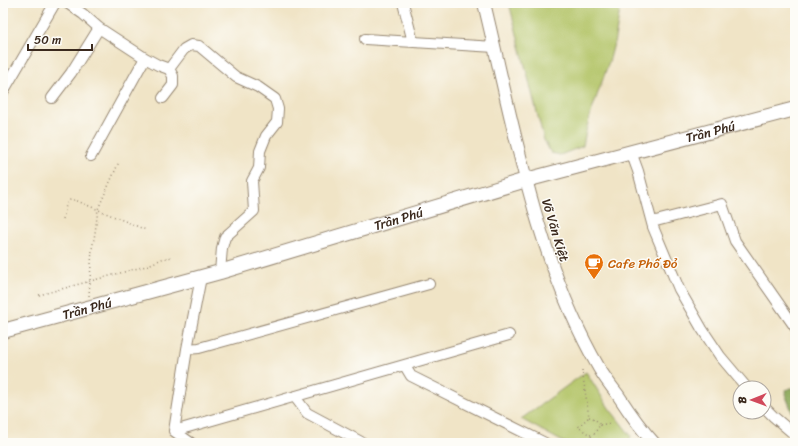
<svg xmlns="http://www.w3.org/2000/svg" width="798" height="446" viewBox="0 0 798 446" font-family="Sriracha,sans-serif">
<rect width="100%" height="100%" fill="#fdfcf7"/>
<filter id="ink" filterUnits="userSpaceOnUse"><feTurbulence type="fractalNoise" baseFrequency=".025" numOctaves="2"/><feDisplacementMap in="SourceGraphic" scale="8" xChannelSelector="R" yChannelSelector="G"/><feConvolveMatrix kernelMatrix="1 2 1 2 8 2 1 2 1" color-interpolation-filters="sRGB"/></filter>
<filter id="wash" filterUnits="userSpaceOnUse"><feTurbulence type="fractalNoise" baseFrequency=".012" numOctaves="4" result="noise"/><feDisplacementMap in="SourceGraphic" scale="16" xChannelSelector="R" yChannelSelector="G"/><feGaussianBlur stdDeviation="0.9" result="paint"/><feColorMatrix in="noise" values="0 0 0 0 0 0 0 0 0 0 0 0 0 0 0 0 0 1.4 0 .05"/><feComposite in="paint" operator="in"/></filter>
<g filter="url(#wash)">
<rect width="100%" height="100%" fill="#f0e4c6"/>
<path fill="#b3c468" stroke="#777743" d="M 509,3 L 621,3 C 618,20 616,38 611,55 C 602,85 588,114 583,146 L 560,155 L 551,153 L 544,140 Z
M 586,372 L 609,408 L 631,436 L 628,443 L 565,443 L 521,419 Z"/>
<path fill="#8eaa5c" stroke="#646a3d" d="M 790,388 L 792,388 L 795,391 L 795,419 L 785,394 L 786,390 Z"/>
</g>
<g filter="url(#ink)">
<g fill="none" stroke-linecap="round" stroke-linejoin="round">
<g stroke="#968772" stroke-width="12">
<path id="minor" d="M 67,3 L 83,14 L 99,28 L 145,58 L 158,65 L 169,69 L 173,76 L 173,85 L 163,98
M 403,3 L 413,42
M 365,39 L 495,47
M 169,69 L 184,49 L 191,45 L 199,46 L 236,77 L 258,87 L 275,99 L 278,109 L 277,122 L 266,136 L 260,151 L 259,168 L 252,181 L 254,211 L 225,237 L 222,248 L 220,272
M 3,92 L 55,3
M 52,98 L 71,73 L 99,28
M 631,152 L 638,171 L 653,227 L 679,289 L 702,329 L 720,356 L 747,388
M 91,156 L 145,58
M 652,222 L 722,204 L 735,241 L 795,327
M 187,349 L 199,348 L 429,284
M 405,366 L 411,376 L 545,443
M 295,397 L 307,413 L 363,443
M 764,407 L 774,417 L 795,435
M 174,431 L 509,335
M 174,431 L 187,349 L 201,277
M 174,431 L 191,443"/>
</g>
<g stroke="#968772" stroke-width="14">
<path id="tertiary" d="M 484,3 C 513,123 536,260 599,368 C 604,377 611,386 618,395 C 629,412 640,428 654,443"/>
</g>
<g stroke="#968772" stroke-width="16">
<g id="secondary">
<path id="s1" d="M 3,331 L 220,272 L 526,180 L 795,109"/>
</g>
</g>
<path stroke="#968772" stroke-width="1.5" stroke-dasharray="1 3" stroke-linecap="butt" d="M 63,219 L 66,205 L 70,200 L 75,200 L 146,230
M 39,295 L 146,266 L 162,259 L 172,257
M 89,296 L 92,249 L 95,233 L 98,209 L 119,162
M 582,370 L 589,417
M 589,417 L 595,419 L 600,425 L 594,434 L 590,435 L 578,427 Z
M 600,425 L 611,423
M 591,436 L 595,443"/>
<use href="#minor" stroke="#fff" stroke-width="10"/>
<use href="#tertiary" stroke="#fff" stroke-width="12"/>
<use href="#secondary" stroke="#fff" stroke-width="14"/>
</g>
</g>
<defs>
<g id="cafe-pin" transform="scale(1)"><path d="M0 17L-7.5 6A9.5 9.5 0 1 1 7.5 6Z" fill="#e8710a" stroke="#fdfcf7"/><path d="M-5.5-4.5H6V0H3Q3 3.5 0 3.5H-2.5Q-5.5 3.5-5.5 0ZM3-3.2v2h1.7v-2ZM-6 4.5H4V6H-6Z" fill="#fff"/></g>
</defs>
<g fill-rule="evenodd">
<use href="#cafe-pin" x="594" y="263"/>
</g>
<g text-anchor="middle" stroke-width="3" stroke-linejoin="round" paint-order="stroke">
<g font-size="13" fill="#3b2a1e" stroke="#fdfcf7">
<text dy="5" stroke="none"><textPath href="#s1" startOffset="735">Trần Phú</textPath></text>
<text dy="5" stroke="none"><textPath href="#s1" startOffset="411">Trần Phú</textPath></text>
<text transform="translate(556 230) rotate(73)" y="5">Võ Văn Kiệt</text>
<text dy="5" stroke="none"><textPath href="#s1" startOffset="87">Trần Phú</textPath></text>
</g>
<g font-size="13" fill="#c56008" stroke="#fdfcf7" text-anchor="start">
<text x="608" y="268">Cafe Phố Đỏ</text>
</g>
</g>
<rect width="798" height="446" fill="none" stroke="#fdfcf7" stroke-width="16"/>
<g transform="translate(752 400) rotate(269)"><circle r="19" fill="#fdfcf7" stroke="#afa8a0"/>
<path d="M0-3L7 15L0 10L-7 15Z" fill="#d1495b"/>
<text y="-6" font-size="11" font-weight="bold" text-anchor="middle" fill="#3b2a1e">B</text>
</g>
<path d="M28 44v6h64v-6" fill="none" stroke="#3b2a1e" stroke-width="2"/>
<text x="34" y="44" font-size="12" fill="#3b2a1e" stroke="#fdfcf7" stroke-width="3" paint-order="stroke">50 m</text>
</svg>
